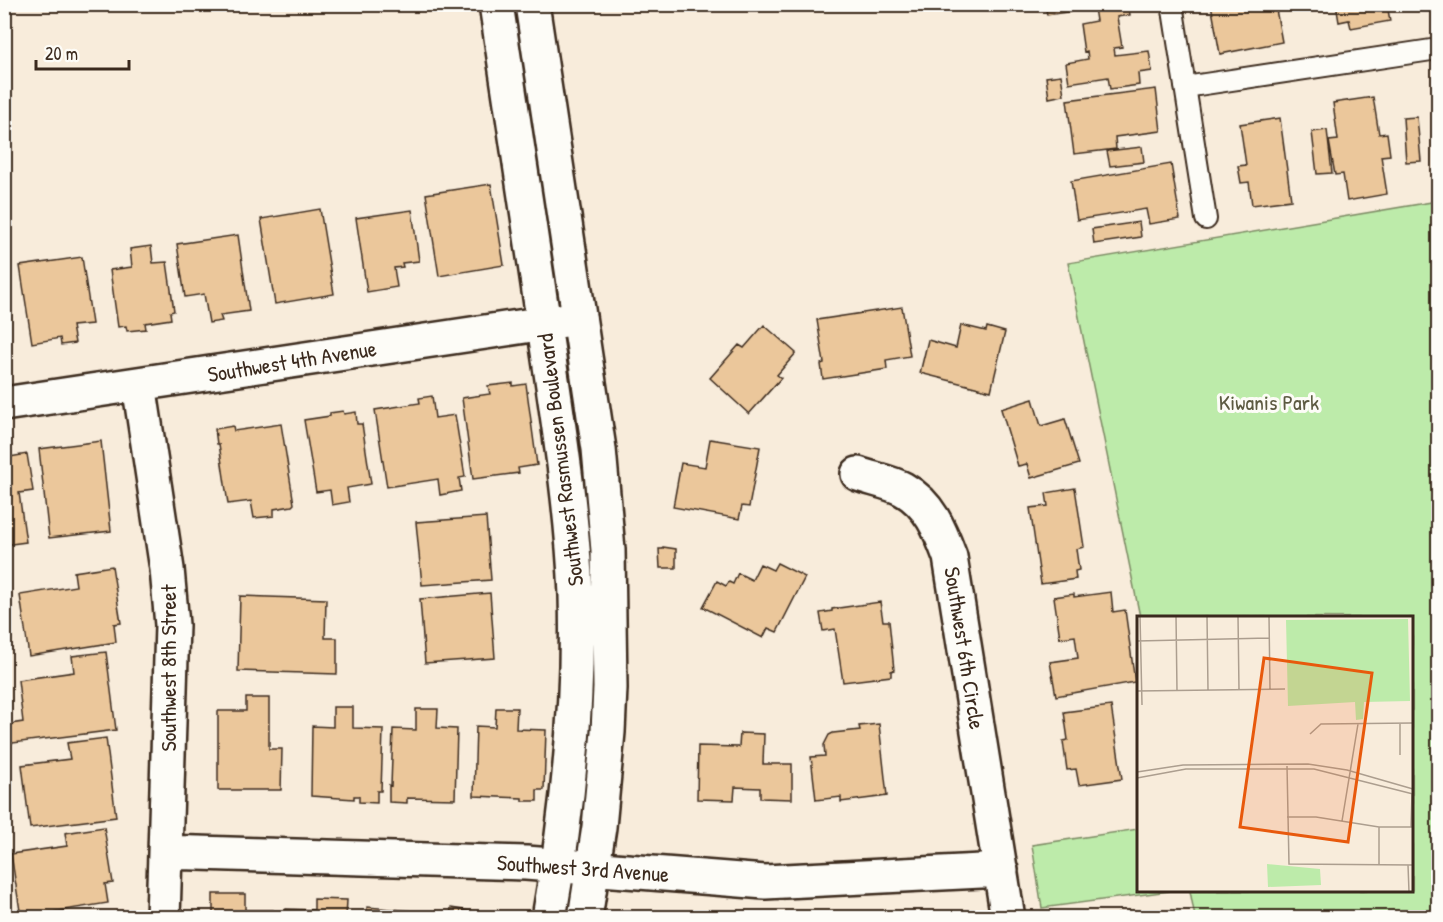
<svg xmlns="http://www.w3.org/2000/svg" width="1443" height="922" viewBox="0 0 1443 922" font-family="'Patrick Hand',sans-serif">
<rect width="100%" height="100%" fill="#f8ecdb"/>
<filter id="ink" filterUnits="userSpaceOnUse"><feTurbulence type="fractalNoise" baseFrequency=".0167" numOctaves="2"/><feDisplacementMap in="SourceGraphic" scale="12" xChannelSelector="R" yChannelSelector="G"/><feConvolveMatrix kernelMatrix="1 2 1 2 8 2 1 2 1" color-interpolation-filters="sRGB"/></filter>
<g filter="url(#ink)">
<path fill="#bdebaa" stroke="#7c8a64" stroke-width="1.5" d="M 1438,201 L 1438,917 L 1195,917 L 1190,891 L 1412,890 L 1412,618 L 1140,617 L 1068,263 Z
M 1138,829 L 1138,890 L 1169,891 L 1042,908 L 1032,845 Z"/>
<path fill="#ebc79b" stroke="#3b2a1e" stroke-width="1.5" d="M 1045,4 L 1128,4 L 1130,15 L 1117,17 L 1122,47 L 1114,48 L 1115,55 L 1149,51 L 1152,71 L 1138,73 L 1139,85 L 1110,89 L 1108,77 L 1069,83 L 1066,63 L 1088,59 L 1087,51 L 1084,52 L 1080,24 L 1096,21 L 1094,8 L 1047,15 Z
M 1211,4 L 1275,4 L 1282,42 L 1220,54 Z
M 1336,4 L 1387,4 L 1390,21 L 1351,28 L 1349,20 L 1339,22 Z
M 1061,75 L 1064,95 L 1049,98 L 1046,77 Z
M 1156,89 L 1161,131 L 1115,137 L 1116,149 L 1074,154 L 1067,100 Z
M 1373,97 L 1379,134 L 1387,133 L 1390,155 L 1381,156 L 1387,194 L 1347,201 L 1343,174 L 1335,175 L 1329,141 L 1338,140 L 1333,103 Z
M 1417,117 L 1421,161 L 1406,162 L 1403,118 Z
M 1280,118 L 1291,200 L 1252,205 L 1249,182 L 1241,183 L 1238,166 L 1246,165 L 1240,124 Z
M 1327,130 L 1332,173 L 1317,174 L 1312,132 Z
M 1142,147 L 1144,162 L 1110,166 L 1107,151 Z
M 1171,164 L 1180,219 L 1149,224 L 1146,209 L 1077,220 L 1071,181 Z
M 491,184 L 504,265 L 439,276 L 426,194 Z
M 320,209 L 334,294 L 275,304 L 261,219 Z
M 412,210 L 419,261 L 402,263 L 403,267 L 394,268 L 397,287 L 367,292 L 356,218 Z
M 1139,222 L 1141,237 L 1094,244 L 1092,229 Z
M 238,235 L 249,311 L 220,315 L 222,321 L 209,323 L 204,294 L 185,297 L 177,244 Z
M 151,246 L 153,263 L 167,262 L 174,311 L 170,312 L 171,319 L 145,323 L 146,329 L 127,331 L 126,326 L 118,327 L 110,270 L 132,267 L 130,249 Z
M 82,257 L 92,324 L 72,326 L 75,343 L 61,345 L 60,338 L 32,343 L 20,266 Z
M 902,307 L 910,356 L 886,360 L 887,369 L 823,379 L 821,364 L 824,363 L 817,320 Z
M 764,325 L 796,353 L 777,375 L 781,378 L 749,414 L 710,378 L 739,345 L 744,348 Z
M 961,325 L 986,331 L 987,327 L 1005,332 L 991,391 L 920,373 L 928,340 L 956,348 Z
M 513,383 L 513,386 L 526,384 L 537,465 L 518,468 L 519,473 L 473,479 L 462,398 L 490,394 L 488,386 Z
M 432,396 L 435,418 L 455,415 L 465,477 L 459,478 L 461,491 L 440,495 L 438,479 L 387,487 L 375,410 L 420,403 L 419,398 Z
M 1033,399 L 1041,426 L 1065,419 L 1079,464 L 1031,478 L 1027,464 L 1018,466 L 1001,409 Z
M 343,411 L 344,414 L 356,412 L 357,424 L 362,424 L 371,484 L 347,488 L 349,502 L 332,505 L 330,490 L 316,492 L 304,420 L 330,416 L 330,413 Z
M 281,424 L 294,504 L 292,506 L 274,509 L 274,516 L 254,518 L 251,501 L 228,504 L 219,444 L 217,444 L 215,429 L 233,426 L 234,431 Z
M 710,439 L 760,447 L 749,507 L 742,506 L 739,519 L 673,507 L 681,463 L 705,467 Z
M 101,441 L 111,531 L 49,538 L 39,449 Z
M 27,454 L 33,491 L 19,493 L 26,542 L 4,545 L 4,458 Z
M 1075,488 L 1084,547 L 1076,549 L 1079,570 L 1075,571 L 1076,579 L 1041,584 L 1030,508 L 1048,506 L 1046,493 Z
M 486,517 L 491,580 L 422,585 L 416,522 Z
M 663,547 L 676,549 L 676,568 L 660,568 L 659,549 L 663,549 Z
M 777,563 L 805,577 L 777,632 L 768,628 L 763,638 L 703,607 L 717,581 L 726,586 L 729,582 L 733,584 L 738,573 L 752,580 L 760,564 L 773,570 Z
M 112,566 L 121,623 L 114,624 L 116,642 L 29,656 L 20,595 L 76,586 L 74,572 Z
M 1111,592 L 1113,612 L 1125,610 L 1135,682 L 1056,696 L 1050,662 L 1078,658 L 1075,636 L 1060,638 L 1054,597 L 1074,594 L 1074,597 Z
M 490,593 L 495,658 L 425,663 L 420,599 Z
M 240,596 L 326,599 L 325,638 L 337,638 L 337,674 L 238,671 Z
M 880,602 L 883,621 L 889,621 L 894,670 L 891,671 L 891,676 L 843,682 L 835,629 L 823,631 L 820,613 L 832,611 L 832,609 Z
M 106,652 L 116,730 L 5,744 L 4,725 L 23,722 L 18,680 L 74,672 L 72,656 Z
M 246,698 L 269,698 L 269,749 L 282,749 L 281,790 L 218,790 L 218,711 L 246,711 Z
M 1111,706 L 1122,779 L 1079,785 L 1076,769 L 1067,770 L 1063,741 L 1068,740 L 1064,712 Z
M 333,707 L 353,707 L 353,728 L 383,729 L 381,791 L 377,791 L 377,803 L 359,802 L 359,796 L 354,796 L 354,799 L 311,796 L 312,726 L 333,727 Z
M 496,708 L 517,708 L 516,729 L 546,730 L 544,790 L 537,790 L 537,801 L 522,801 L 522,798 L 474,796 L 476,726 L 495,727 Z
M 416,709 L 438,709 L 437,728 L 457,729 L 455,799 L 407,798 L 407,803 L 389,802 L 389,785 L 391,786 L 393,729 L 416,730 Z
M 879,724 L 887,796 L 841,802 L 841,797 L 816,800 L 811,757 L 825,756 L 824,745 L 829,735 L 833,733 L 860,730 L 859,726 Z
M 740,733 L 764,734 L 763,764 L 792,764 L 792,799 L 760,798 L 760,788 L 735,787 L 734,800 L 697,799 L 698,746 L 739,747 Z
M 106,738 L 116,817 L 30,828 L 22,765 L 70,759 L 67,743 Z
M 104,827 L 113,883 L 105,884 L 108,903 L 21,917 L 11,854 L 67,846 L 65,833 Z
M 213,894 L 245,894 L 245,910 L 273,910 L 273,918 L 213,918 Z
M 314,899 L 347,900 L 346,918 L 285,918 L 286,909 L 314,910 Z
M 367,907 L 413,911 L 412,918 L 366,918 Z
M 451,908 L 494,915 L 494,918 L 450,918 Z
M 1143,911 L 1144,918 L 1119,918 L 1118,914 Z
M 100,913 L 101,918 L 71,918 Z"/>
<g fill="none" stroke-linecap="round" stroke-linejoin="round">
<g stroke="#3b2a1e" stroke-width="24">
<path id="service" d="M 1172,4 L 1206,219
M 1185,87 L 1438,49"/>
</g>
<g stroke="#3b2a1e" stroke-width="38">
<path id="minor" d="M 139,384 L 167,569 L 172,625 L 163,918
M 4,404 L 579,318
M 858,474 C 872,479 890,482 903,489 C 930,504 940,530 950,557 L 1008,918
M 165,852 L 526,863 L 765,882 L 1001,870"/>
</g>
<g stroke="#3b2a1e" stroke-width="38">
<path id="tertiary" d="M 496,4 C 513,111 528,218 544,325 C 557,415 572,504 576,595 C 579,703 568,812 549,918
M 532,4 L 599,449 L 608,550 L 610,688 L 608,732 L 599,827 L 585,918"/>
</g>
<use href="#service" stroke="#fdfcf7" stroke-width="20"/>
<use href="#minor" stroke="#fdfcf7" stroke-width="33"/>
<use href="#tertiary" stroke="#fdfcf7" stroke-width="33"/>
</g>
</g>
<g text-anchor="middle" stroke-width="6" stroke-linejoin="round" paint-order="stroke">
<g font-size="22" fill="#3b2a1e" stroke="#fdfcf7">
<text transform="translate(292 361) rotate(-9)" y="8">Southwest 4th Avenue</text>
<text transform="translate(560 460) rotate(-97)" y="8">Southwest Rasmussen Boulevard</text>
<text transform="translate(965 648) rotate(81)" y="8">Southwest 6th Circle</text>
<text transform="translate(168 668) rotate(-90)" y="8">Southwest 8th Street</text>
<text transform="translate(583 868) rotate(4)" y="8">Southwest 3rd Avenue</text>
</g>
<g font-size="22" fill="#5c5a41" stroke="#fdfcf7">
<text x="1269" y="410">Kiwanis Park</text>
</g>
</g>
<g transform="translate(1137 616)">
<rect width="276" height="276" fill="#f8ecdb"/>
<path d="M 271,3 L 273,85 L 227,86 L 226,103 L 219,104 L 218,86 L 151,90 L 149,4 ZM 130,248 L 183,253 L 184,269 L 131,271 Z" fill="#bdebaa"/>
<path fill="none" stroke="#ac9e8f" stroke-width="1.5" d="M 3,0 L 5,89M 39,0 L 40,75M 70,0 L 71,74M 101,0 L 102,74M 132,0 L 133,73M 276,0 L 276,34M 0,25 L 132,22M 0,75 L 148,73M 263,107 L 263,139M 173,118 L 184,108 L 276,107M 150,150 L 152,248 L 276,249M 0,156 L 46,149 L 171,148 L 210,154 L 276,173M 0,162 L 49,153 L 177,153 L 276,178M 150,201 L 179,201 L 242,211 L 276,211M 205,205 L 221,108M 242,211 L 242,249M 274,211 L 275,177M 271,249 L 272,276"/>
<path fill="#e8590c" fill-opacity="0.15" stroke="#e8590c" stroke-width="3" d="M 127,42 L 235,57 L 211,226 L 103,211 Z"/>
<rect width="276" height="276" fill="none" stroke="#3b2a1e" stroke-width="3"/>
</g>
<rect width="1443" height="922" fill="none" stroke="#fdfcf7" stroke-width="24"/>
<rect x="12" y="12" width="1419" height="898" fill="none" stroke="#3b2a1e" stroke-width="2" filter="url(#ink)"/>
<path d="M36 60v9h93v-9" fill="none" stroke="#3b2a1e" stroke-width="3"/>
<text x="45" y="60" font-size="18" fill="#3b2a1e" stroke="#fdfcf7" stroke-width="4.5" paint-order="stroke">20 m</text>
</svg>
